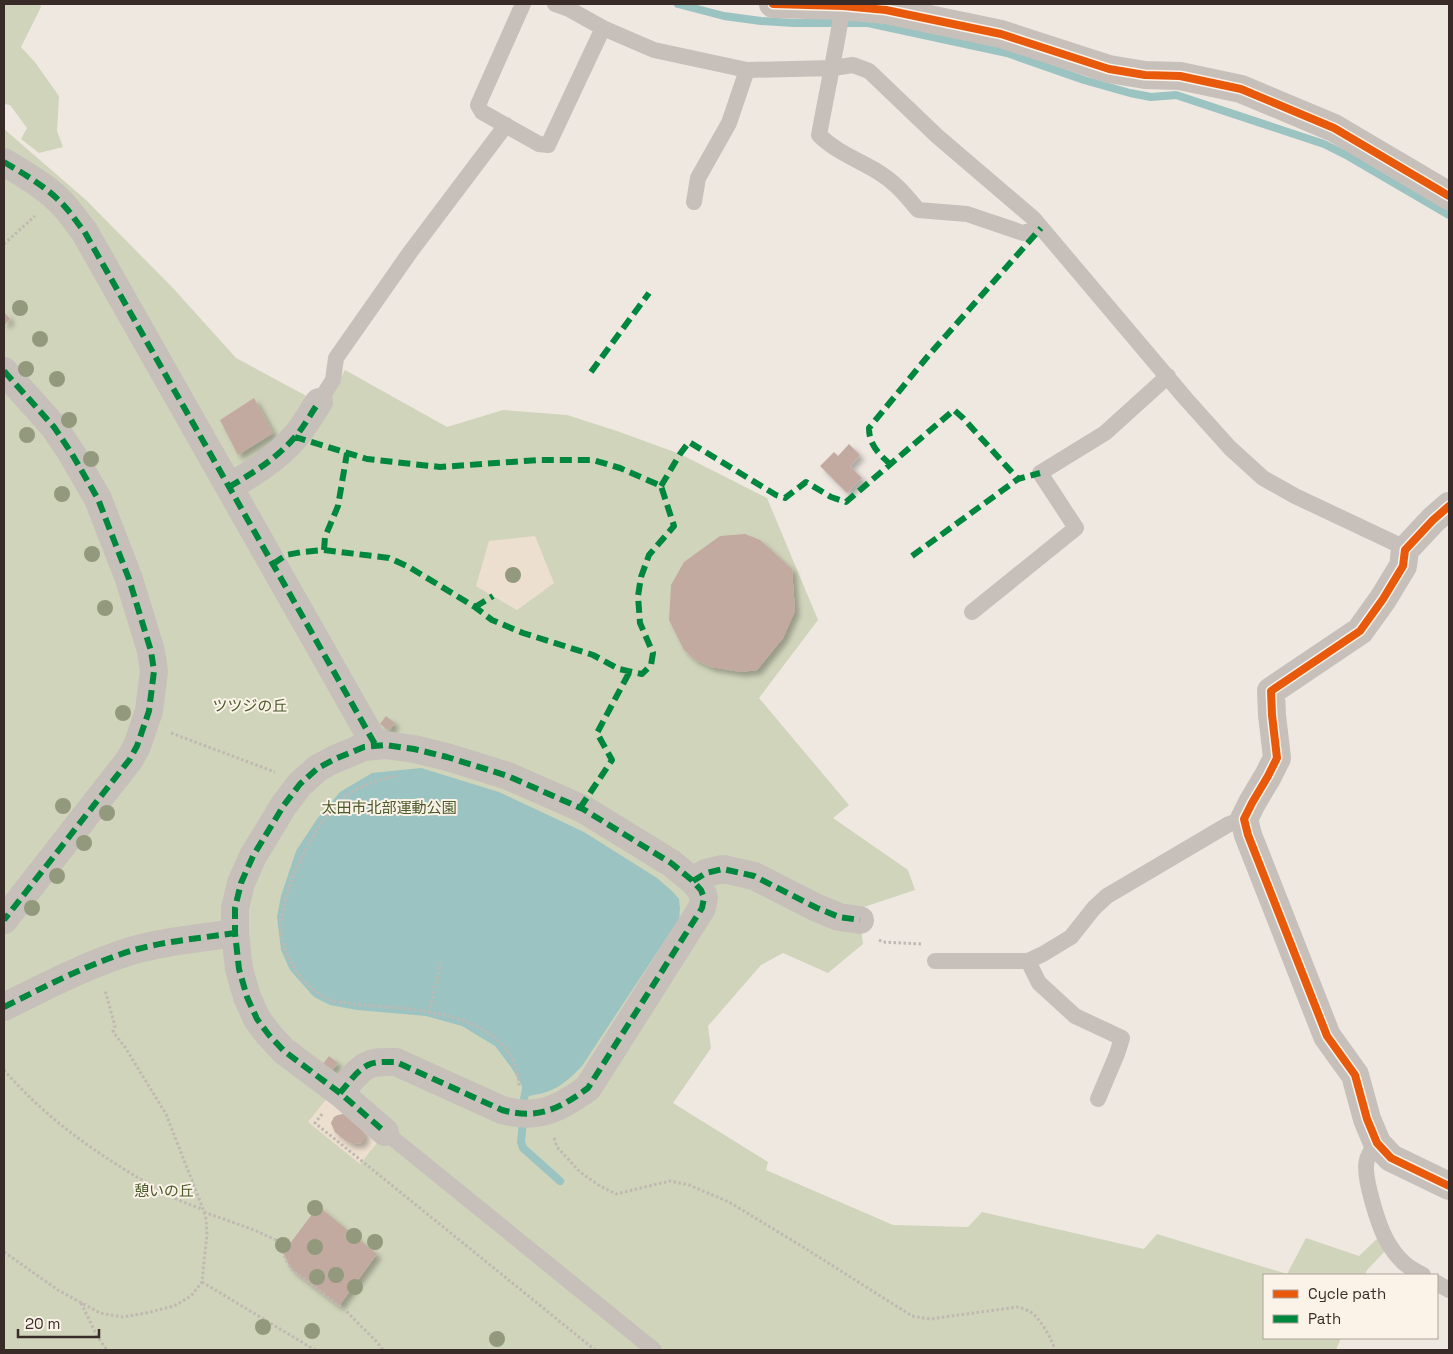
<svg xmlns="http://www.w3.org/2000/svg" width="1453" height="1354" viewBox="0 0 1453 1354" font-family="'Space Grotesk','Noto Sans JP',sans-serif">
<defs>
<filter id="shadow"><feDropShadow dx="4.5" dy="4.5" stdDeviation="2.5" flood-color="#0004"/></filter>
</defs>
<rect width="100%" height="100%" fill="#eee8e1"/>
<path fill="#d0d4ba" d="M 4,4 L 40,4 L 41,7 L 21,47 L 34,61 L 59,96 L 57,131 L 63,147 L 39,153 L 21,139 L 27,128 L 10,105 L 4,104 Z
M 4,129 L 86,200 L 172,287 L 236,358 L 325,406 L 345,370 L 447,427 L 503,410 L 567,415 L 617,431 L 680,454 L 767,498 L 818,620 L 759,698 L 849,805 L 833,818 L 908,870 L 915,890 L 861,908 L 860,920 L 863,944 L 828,973 L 783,953 L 761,965 L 708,1026 L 711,1048 L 673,1103 L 768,1162 L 766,1170 L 893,1225 L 968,1227 L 982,1212 L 1144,1249 L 1157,1234 L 1287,1274 L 1306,1238 L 1359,1256 L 1380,1236 L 1386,1250 L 1367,1270 L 1365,1275 L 1264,1275 L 1264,1338 L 1341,1338 L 1336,1350 L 4,1350 Z"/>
<path fill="#eddfcf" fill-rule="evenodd" d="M 535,536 L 554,583 L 517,610 L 476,586 L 489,541 Z
M 359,1096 L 393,1123 L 360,1164 L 308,1122 L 328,1097 ZM 343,1114 L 348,1115 L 365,1136 L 363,1141 L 361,1143 L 353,1144 L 346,1141 L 335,1132 L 331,1123 L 334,1117 L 338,1115 Z"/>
<path fill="#9bc3c1" d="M 421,768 L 499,792 L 584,832 L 657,878 L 672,891 L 679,899 L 680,909 L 679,919 L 582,1066 C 565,1084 553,1093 528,1096 L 511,1067 L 495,1046 L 462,1026 L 426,1016 L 357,1010 L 330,1005 L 314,997 L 290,970 L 281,950 L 277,917 L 281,896 L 296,851 L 317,819 L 340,792 L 372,773 Z"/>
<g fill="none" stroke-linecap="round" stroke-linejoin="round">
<path stroke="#9bc3c1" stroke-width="8" d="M 678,4 L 724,16 L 761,21 L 794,23 L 868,23 L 1007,53 L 1084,80 L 1130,93 L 1151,97 L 1176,95 L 1324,144 L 1348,156 L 1449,215
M 523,1104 L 527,1084
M 523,1120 L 521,1142 L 523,1148 L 560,1181"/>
</g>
<path fill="#c3aaa1" filter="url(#shadow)" d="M 4,312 L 10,319 L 4,325 Z
M 254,398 L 273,433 L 238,455 L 220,420 Z
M 849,444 L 860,455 L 850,466 L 862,478 L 847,493 L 820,466 L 834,452 L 838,456 Z
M 745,534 L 760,540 L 792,569 L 795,611 L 783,638 L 757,670 L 741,672 L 711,667 L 694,659 L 684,650 L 669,620 L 671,585 L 684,562 L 720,536 Z
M 386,716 L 395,723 L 389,731 L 380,724 Z
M 329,1056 L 338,1063 L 331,1072 L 322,1065 Z
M 343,1114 L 348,1115 L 362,1128 L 365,1135 L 363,1141 L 361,1143 L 353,1144 L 346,1141 L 335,1132 L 331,1123 L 334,1117 L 338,1115 Z
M 318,1206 L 377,1254 L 339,1306 L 291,1269 L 283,1253 Z"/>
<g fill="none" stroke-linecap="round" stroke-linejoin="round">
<path stroke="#c0b8b2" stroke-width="3" stroke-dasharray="2.5 2.5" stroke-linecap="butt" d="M 4,244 L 35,216
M 171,733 L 275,772
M 396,776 C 385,777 356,788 347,795 C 317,817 278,895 281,932 C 284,953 295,974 311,988 C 316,992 324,998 330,1000 C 333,1002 338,1002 341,1002 C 360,1006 379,1006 398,1008 C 446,1012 517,1026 519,1086
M 879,940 L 883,942 L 922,944
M 429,1013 L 441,962
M 4,1070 C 41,1113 88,1148 137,1177 C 148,1183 159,1190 170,1196 C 180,1201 191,1205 202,1209
M 322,1114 L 315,1123 L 595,1350
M 554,1138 L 557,1147 L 580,1172 L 600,1186 L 616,1194 L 670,1181 L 689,1185 L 729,1202 L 803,1247 L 912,1316 L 930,1319 L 1017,1307 C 1021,1308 1025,1309 1029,1311 C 1039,1316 1052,1339 1055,1350
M 204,1212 L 254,1230 L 276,1240 L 291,1269 L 346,1311 L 376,1341 L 383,1350
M 4,1252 L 58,1290 L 100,1313 L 123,1317 L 146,1313 L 174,1306 L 191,1296 L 202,1282 L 207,1234 L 206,1219 L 203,1209 L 166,1114 L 125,1047 L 113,1032 L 115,1026 L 105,990
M 202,1282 L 315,1350
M 81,1303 L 97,1336 L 107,1350"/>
<path stroke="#c7c0ba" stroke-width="16" d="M 523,4 L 478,105 L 482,112 L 539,144 L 548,145 L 603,28
M 555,4 L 569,9 L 603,28 L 654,50 L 747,70 L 833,68 L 853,65 L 869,71 L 937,136 L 1033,218 L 1186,399 L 1230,448 L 1263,478 L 1295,496 L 1401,546 L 1405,550
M 843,6 C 836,49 827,92 819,135 C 835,151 856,159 875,170 C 895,182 904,193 918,210 L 967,214 L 1023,233 L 1041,228
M 694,202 L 698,178 L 729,123 L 747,70
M 319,402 L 333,380 L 336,358 L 411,251 L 506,125
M 972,612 L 1076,528 L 1040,473 L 1105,433 L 1168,376
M 935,961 L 1028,961 L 1043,954 L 1071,937 L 1094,908 L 1107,896 L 1229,824 L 1244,819
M 1028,961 L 1039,983 L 1075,1016 L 1122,1038 L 1117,1054 L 1098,1099
M 385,1132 L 654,1350
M 1377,1143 C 1373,1148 1368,1154 1367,1160 C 1362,1175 1379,1227 1387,1241 C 1391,1248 1396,1255 1401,1260 C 1407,1267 1415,1271 1423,1275
M 1437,1283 L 1449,1290"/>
<path stroke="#c7c0ba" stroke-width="28" d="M 773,4 L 843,6 L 886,10 L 1001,34 L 1109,69 L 1145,75 L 1180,76 L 1241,89 L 1334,128 L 1449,196
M 4,162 C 26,175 50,189 67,209 C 73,216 78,224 84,231 L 376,746
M 4,371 L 54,427 L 72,454 L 98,499 L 129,579 L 151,651 L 154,671 L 149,711 L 137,746 L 130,759 L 4,920
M 229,487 C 253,473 276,459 295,437 C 304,427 311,413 319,402
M 1449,506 L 1433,520 L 1405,550 L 1403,566 L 1383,599 L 1360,631 L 1271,691 L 1272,715 L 1277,758 L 1268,776 L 1252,803 L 1244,819 L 1248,835 L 1327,1036 L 1355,1075 L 1367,1119 L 1377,1143 L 1391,1158 L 1449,1186
M 693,881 L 706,873 L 723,869 L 754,876 L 817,908 L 839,917 L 860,920
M 4,1007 C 46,986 88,964 134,950 C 166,941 202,938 235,933
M 340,1093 C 348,1084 356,1071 368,1065 C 376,1061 387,1062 396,1062 L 502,1110 C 538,1120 559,1109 588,1088 L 702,908 L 704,898 L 701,890 L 693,881 L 671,863 L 583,809 L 508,776 L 447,757 L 414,749 L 385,745 L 364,747 L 335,759 L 318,768 L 300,784 L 284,805 L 253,856 L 241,883 L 235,908 L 235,933 L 239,969 L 247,997 L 257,1019 L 269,1035 L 284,1051 L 340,1093 L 385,1132"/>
<path stroke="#00873e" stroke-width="6" stroke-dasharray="12 6" stroke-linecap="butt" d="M 4,162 C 26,175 50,189 67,209 C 73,216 78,224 84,231 L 376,746
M 4,371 L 54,427 L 72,454 L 98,499 L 129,579 L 151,651 L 154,671 L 149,711 L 137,746 L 130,759 L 4,920
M 591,372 L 649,293
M 891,465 C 879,454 869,445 869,428 L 928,356 L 1041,228
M 661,486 L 680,454 L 689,442 L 776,495 L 785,498 L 806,482 L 831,497 L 846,502 L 954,410 L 963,418 L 1018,479
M 229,487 C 253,473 276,459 295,437 C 304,427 311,413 319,402
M 324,550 L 325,537 L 338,506 L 347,453
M 912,556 L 1018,479 L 1040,473
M 273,564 L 286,555 L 302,552 L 324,550 L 389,558 L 409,567 L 475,607 L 492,620 L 523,633 L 593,655 L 619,669 L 642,674 L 651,665 L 653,653 L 640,623 L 638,596 L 641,577 L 649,555 L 674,526 L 661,486 L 620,468 L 593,460 L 539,460 L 440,467 L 367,459 L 295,437
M 475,607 L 493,596
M 580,808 L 612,760 L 597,733 L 630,671
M 693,881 L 706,873 L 723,869 L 754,876 L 817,908 L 839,917 L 860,920
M 4,1007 C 46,986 88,964 134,950 C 166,941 202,938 235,933
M 340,1093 C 348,1084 356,1071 368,1065 C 376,1061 387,1062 396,1062 L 502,1110 C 538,1120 559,1109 588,1088 L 702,908 L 704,898 L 701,890 L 693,881 L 671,863 L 583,809 L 508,776 L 447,757 L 414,749 L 385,745 L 364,747 L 335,759 L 318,768 L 300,784 L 284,805 L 253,856 L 241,883 L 235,908 L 235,933 L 239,969 L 247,997 L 257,1019 L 269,1035 L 284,1051 L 340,1093 L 385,1132"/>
<g stroke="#fbf2e8" stroke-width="11">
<path id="cycleway" d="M 773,4 L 843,6 L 886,10 L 1001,34 L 1109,69 L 1145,75 L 1180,76 L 1241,89 L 1334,128 L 1449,196
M 1449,506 L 1433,520 L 1405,550 L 1403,566 L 1383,599 L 1360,631 L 1271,691 L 1272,715 L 1277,758 L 1268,776 L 1252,803 L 1244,819 L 1248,835 L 1327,1036 L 1355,1075 L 1367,1119 L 1377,1143 L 1391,1158 L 1449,1186"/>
</g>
<use href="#cycleway" stroke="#e8590c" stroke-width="8"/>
</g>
<g fill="#93997c">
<circle cx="20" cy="308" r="8"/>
<circle cx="40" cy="339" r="8"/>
<circle cx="26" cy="369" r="8"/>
<circle cx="57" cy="379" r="8"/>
<circle cx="69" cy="420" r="8"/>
<circle cx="27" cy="435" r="8"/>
<circle cx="91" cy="459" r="8"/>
<circle cx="62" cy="494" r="8"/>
<circle cx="92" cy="554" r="8"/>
<circle cx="513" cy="575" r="8"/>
<circle cx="105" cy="608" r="8"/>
<circle cx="123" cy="713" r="8"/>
<circle cx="63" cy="806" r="8"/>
<circle cx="107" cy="813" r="8"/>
<circle cx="84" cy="843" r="8"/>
<circle cx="57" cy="876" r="8"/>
<circle cx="32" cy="908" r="8"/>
<circle cx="315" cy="1208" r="8"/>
<circle cx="354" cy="1236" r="8"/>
<circle cx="375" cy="1242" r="8"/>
<circle cx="283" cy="1245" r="8"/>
<circle cx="315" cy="1247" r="8"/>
<circle cx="336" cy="1275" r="8"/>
<circle cx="317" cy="1277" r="8"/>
<circle cx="355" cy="1287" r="8"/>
<circle cx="263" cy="1327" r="8"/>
<circle cx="312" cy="1331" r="8"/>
<circle cx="497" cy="1339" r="8"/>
</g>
<g text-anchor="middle" stroke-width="4" stroke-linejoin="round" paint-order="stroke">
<g font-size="15" fill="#495929" stroke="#fbf2e8">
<text x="250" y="711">ツツジの丘</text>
<text x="389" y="813">太田市北部運動公園</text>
<text x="164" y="1196">憩いの丘</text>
</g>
</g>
<rect width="1453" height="1354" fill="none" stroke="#392c28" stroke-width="10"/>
<rect x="1263" y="1274" width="175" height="65" fill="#fbf2e8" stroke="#ada39b"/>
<rect x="1273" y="1290" width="25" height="8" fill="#e8590c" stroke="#ada39b"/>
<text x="1308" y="1299" font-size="15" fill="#392c28">Cycle path</text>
<rect x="1273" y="1315" width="25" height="8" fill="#00873e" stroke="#ada39b"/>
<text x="1308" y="1324" font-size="15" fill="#392c28">Path</text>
<path d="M18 1329v8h81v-8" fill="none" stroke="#392c28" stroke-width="2.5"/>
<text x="25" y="1329" font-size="15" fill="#392c28" stroke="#fbf2e8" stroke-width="4" paint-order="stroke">20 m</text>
</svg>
